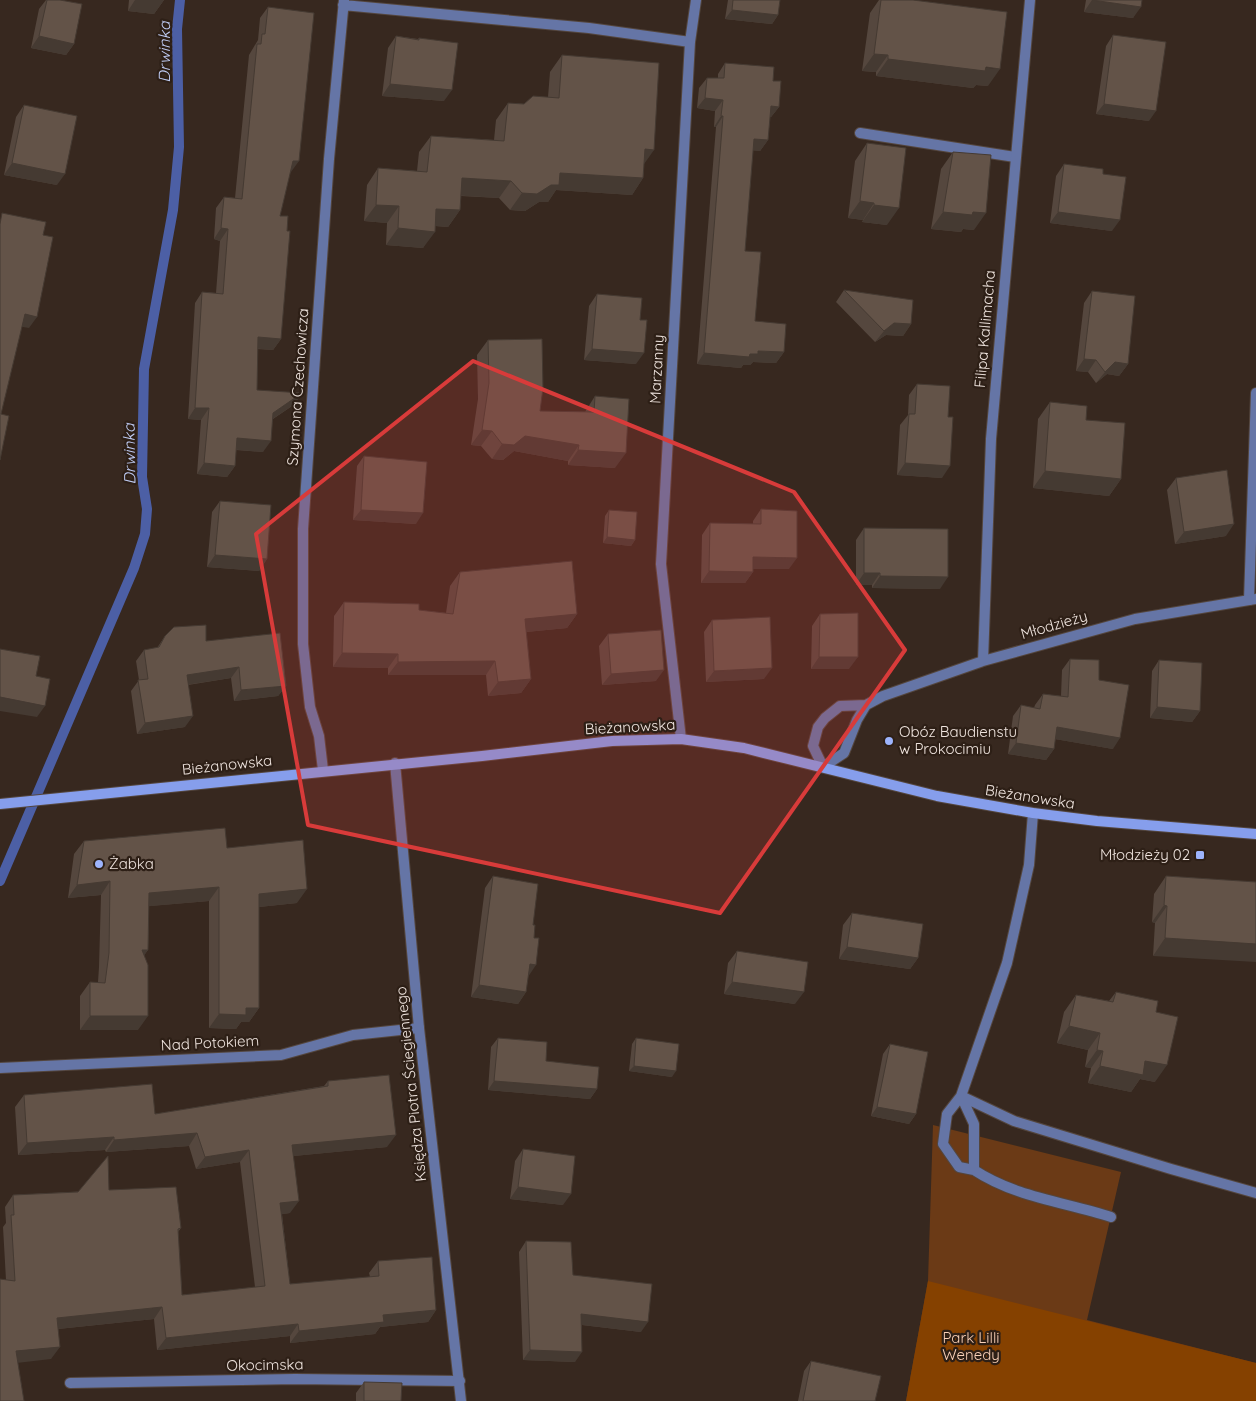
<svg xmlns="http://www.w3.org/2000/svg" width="1256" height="1401" viewBox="0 0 1256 1401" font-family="Quicksand,sans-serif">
<rect width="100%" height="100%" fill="#37281f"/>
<path fill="#6b3a16" d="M 933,1125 L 1121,1172 L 1087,1320 L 1256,1363 L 1256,1401 L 906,1401 L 928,1281 Z"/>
<path fill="#854100" d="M 928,1281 L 1256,1363 L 1256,1401 L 906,1401 Z"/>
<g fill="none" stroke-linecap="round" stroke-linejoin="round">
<path stroke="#4c5fa5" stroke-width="10" d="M 0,881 L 134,568 L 145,534 L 147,509 L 142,477 L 144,369 L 173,210 L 179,147 L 177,29 L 180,0"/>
<g stroke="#54463e" stroke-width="12">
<path id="lane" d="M 860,133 L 1015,157
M 1249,600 L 1256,393
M 1033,813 L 1029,865 L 1007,963 L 961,1096 L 1014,1121 L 1171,1169 L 1256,1193
M 0,1068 L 281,1055 L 353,1035 L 419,1028
M 974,1170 L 959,1167 L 943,1144 L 947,1114 L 961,1096 L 974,1124 L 974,1170 C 1015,1197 1064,1202 1111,1217
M 70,1383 L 295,1379 L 460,1381"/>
</g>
<g stroke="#54463e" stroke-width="12">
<path id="street" d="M 343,5 L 589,28 L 690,42
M 983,661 L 991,439 L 1030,0
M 866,705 L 840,706 L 825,718 L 818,727 L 813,746 L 823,767 L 844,753 L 857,720 L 866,705 L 883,696 L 983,661 L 1135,619 L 1256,599
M 681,739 L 661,564 L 690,42 L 696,0
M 395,763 L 419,1028 L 461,1401
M 323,770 L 319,736 L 310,707 L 303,644 L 303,529 L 329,159 L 344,0"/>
</g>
<g stroke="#54463e" stroke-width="12">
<path id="secondary" d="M 0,804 L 482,756 L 612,741 L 681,739 L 744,748 L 937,796 L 1033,813 L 1097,821 L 1256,834"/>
</g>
<use href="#lane" stroke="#6575a6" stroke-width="10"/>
<use href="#street" stroke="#6575a6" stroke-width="10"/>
<use href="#secondary" stroke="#869eec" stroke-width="10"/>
</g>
<path fill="#55473e" d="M 46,0 L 60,0 L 74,44 L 66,55 L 31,48 L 39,9 Z
M 129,0 L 164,0 L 154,14 L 128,11 Z
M 728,0 L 780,0 L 778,15 L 772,24 L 725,19 Z
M 879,0 L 913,0 L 988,86 L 976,85 L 973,88 L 876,76 L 876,72 L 862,71 L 870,13 Z
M 1086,0 L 1142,0 L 1133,18 L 1084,12 Z
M 268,7 L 291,172 L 290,172 L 280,216 L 281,339 L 273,350 L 257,349 L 257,390 L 295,404 L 273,419 L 263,452 L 236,450 L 235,466 L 227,477 L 197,474 L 201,420 L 188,419 L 195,303 L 202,292 L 216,293 L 220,241 L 214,239 L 216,208 L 224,197 L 235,198 L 249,55 L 258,40 L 260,18 Z
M 1113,35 L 1149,121 L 1096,114 L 1106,46 Z
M 396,36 L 418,39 L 419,38 L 444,101 L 382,96 L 388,48 Z
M 562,55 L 644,164 L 643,178 L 632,195 L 556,190 L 548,202 L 539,202 L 525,211 L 510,210 L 499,198 L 461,196 L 460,210 L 448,227 L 435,226 L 423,248 L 386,245 L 387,223 L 364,221 L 367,185 L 378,168 L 417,171 L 419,152 L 431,136 L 494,140 L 496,120 L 508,103 L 524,104 L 548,97 L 550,72 Z
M 725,63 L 773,81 L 779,107 L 771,117 L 770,117 L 768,140 L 760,151 L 753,150 L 745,251 L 755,321 L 784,352 L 776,363 L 753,362 L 750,365 L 743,365 L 741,368 L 697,364 L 716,127 L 714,127 L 715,111 L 697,108 L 699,88 L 707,78 L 718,78 L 718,74 Z
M 24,105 L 57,185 L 4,175 L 16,117 Z
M 867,143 L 887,225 L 862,222 L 863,220 L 848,218 L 855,161 Z
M 953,152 L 974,230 L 963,229 L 961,232 L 931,229 L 941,169 Z
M 1064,164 L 1103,174 L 1112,231 L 1050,223 L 1056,176 Z
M 844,290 L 911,324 L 903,336 L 886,335 L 875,342 L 836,302 Z
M 1092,291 L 1128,364 L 1119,376 L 1107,374 L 1096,383 L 1088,372 L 1076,371 L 1084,303 Z
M 597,294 L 636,364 L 584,360 L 589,306 Z
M 488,340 L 540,411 L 585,412 L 595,396 L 615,468 L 568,465 L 568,461 L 514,451 L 503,460 L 492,459 L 481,446 L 471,445 L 478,399 L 477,355 Z
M 917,384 L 948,417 L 942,478 L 897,475 L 900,425 L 908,415 L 909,395 Z
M 1050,402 L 1121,479 L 1109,496 L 1033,488 L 1038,419 Z
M 364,456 L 416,524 L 353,520 L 357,466 Z
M 1176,478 L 1226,536 L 1175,544 L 1167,490 Z
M 220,501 L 267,559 L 259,571 L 207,567 L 212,512 Z
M 761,509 L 789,569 L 753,569 L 753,572 L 745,583 L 701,583 L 702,535 L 710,523 L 753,524 L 753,521 Z
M 609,510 L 635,540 L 631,546 L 603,543 L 605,516 Z
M 864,528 L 940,589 L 872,588 L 872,585 L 856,585 L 856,540 Z
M 460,572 L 577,614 L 567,628 L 526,632 L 531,679 L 521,693 L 488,696 L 486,675 L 388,675 L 388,668 L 333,667 L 334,616 L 344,602 L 446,613 L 450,586 Z
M 820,614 L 849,669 L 811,669 L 812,626 Z
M 712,620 L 764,679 L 706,682 L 704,632 Z
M 608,634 L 656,681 L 602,685 L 599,646 Z
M 165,636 L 206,641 L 286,686 L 278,696 L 234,701 L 231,678 L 188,685 L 185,727 L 137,734 L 131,691 L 139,680 L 136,661 L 144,650 L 157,648 Z
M 1070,659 L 1099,680 L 1113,749 L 1055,739 L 1054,749 L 1046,760 L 1008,754 L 1013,716 L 1021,705 L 1034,708 L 1035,705 L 1043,694 L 1061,696 L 1062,670 Z
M 1159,660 L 1200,711 L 1192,722 L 1150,718 L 1152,671 Z
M 84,841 L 227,848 L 297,903 L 259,907 L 259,1008 L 249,1022 L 241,1022 L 236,1029 L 209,1028 L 209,901 L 149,906 L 148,950 L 144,955 L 138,1030 L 80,1030 L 80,996 L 90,982 L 98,982 L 99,967 L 101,895 L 68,898 L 74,854 Z
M 493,876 L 533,925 L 528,976 L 526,992 L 518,1004 L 471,997 L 485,888 Z
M 1166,876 L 1256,882 L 1153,956 L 1155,923 L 1152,922 L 1154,894 Z
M 852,913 L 918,958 L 910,969 L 839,959 L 843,925 Z
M 737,951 L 795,1004 L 724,994 L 728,963 Z
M 1116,992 L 1156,1012 L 1155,1082 L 1140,1079 L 1131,1092 L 1088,1083 L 1091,1068 L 1085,1067 L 1088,1050 L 1057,1043 L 1064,1012 L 1076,995 L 1109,1001 Z
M 498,1038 L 546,1061 L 597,1089 L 590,1099 L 488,1090 L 491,1047 Z
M 636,1038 L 672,1077 L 629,1071 L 632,1044 Z
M 890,1044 L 916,1114 L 909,1124 L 871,1116 L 883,1054 Z
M 328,1081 L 387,1147 L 293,1156 L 290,1213 L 282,1214 L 290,1284 L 370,1277 L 369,1273 L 378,1261 L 436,1310 L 428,1322 L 380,1327 L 375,1334 L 290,1343 L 290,1336 L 157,1350 L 154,1319 L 58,1329 L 51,1359 L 6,1280 L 3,1227 L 6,1223 L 5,1207 L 13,1195 L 109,1190 L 181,1228 L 178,1232 L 182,1295 L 255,1287 L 240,1162 L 196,1169 L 189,1146 L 106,1152 L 105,1150 L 18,1155 L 15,1107 L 24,1095 L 155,1114 L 324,1086 Z
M 523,1149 L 563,1205 L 510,1199 L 515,1161 Z
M 526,1241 L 573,1275 L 641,1332 L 582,1325 L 575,1362 L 523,1360 L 519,1252 Z
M 811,1361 L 875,1401 L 798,1401 L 804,1371 Z
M 364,1382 L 401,1401 L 356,1401 L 356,1393 Z"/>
<path fill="#453a32" d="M 135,0 L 164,0 L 154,14 L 128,11 Z
M 1092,0 L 1141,7 L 1133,18 L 1084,12 Z
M 732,10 L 778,15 L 772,24 L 725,19 Z
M 39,36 L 74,44 L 66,55 L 31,48 Z
M 874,54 L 888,55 L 876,72 L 862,71 Z
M 888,59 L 1000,69 L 988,86 L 976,85 L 973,88 L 876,76 Z
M 390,84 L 452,90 L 444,101 L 382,96 Z
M 705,98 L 723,100 L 715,111 L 697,108 Z
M 1104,104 L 1156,111 L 1149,121 L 1096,114 Z
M 771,106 L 779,107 L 771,117 L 763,116 Z
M 721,116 L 723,116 L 716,127 L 714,127 Z
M 754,139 L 768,140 L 760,151 L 746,150 Z
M 645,149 L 654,150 L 642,167 Z
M 293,161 L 299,161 L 291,172 L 285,172 Z
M 12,163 L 65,174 L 57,185 L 4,175 Z
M 560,173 L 643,178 L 632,195 L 556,190 L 548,202 L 539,202 L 525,211 L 510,210 L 522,193 Z
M 462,178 L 511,181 L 499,198 L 451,195 Z
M 860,201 L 874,203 L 863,220 L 848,218 Z
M 376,205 L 399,206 L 387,223 L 364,221 Z
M 874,205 L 899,208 L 887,225 L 862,222 Z
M 436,209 L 460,210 L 448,227 L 424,225 Z
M 943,212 L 973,212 L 986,213 L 974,230 L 963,229 L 961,232 L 931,229 Z
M 1058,212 L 1120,220 L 1112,231 L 1050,223 Z
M 221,228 L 228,229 L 220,241 L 214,239 Z
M 398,228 L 435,232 L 423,248 L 386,245 Z
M 25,314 L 37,317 L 29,328 L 17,326 Z
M 894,323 L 911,324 L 903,336 L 886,335 L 875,342 L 884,331 Z
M 258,337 L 281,339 L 273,350 L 250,348 Z
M 592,349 L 644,353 L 636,364 L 584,360 Z
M 758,351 L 784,352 L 776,363 L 753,362 L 750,365 L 743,365 L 741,368 L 697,364 L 704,353 L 750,354 Z
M 1084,359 L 1096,360 L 1088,372 L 1076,371 Z
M 1115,362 L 1128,364 L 1119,376 L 1107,374 L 1096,383 L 1105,372 Z
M 302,393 L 295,404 L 265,424 L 273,413 Z
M 195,408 L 209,408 L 201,420 L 188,419 Z
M 482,430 L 492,431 L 481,446 L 471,445 Z
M 525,436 L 579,445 L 568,461 L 514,451 L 503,460 L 492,459 L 502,444 Z
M 237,438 L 271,441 L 263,452 L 229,449 Z
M 578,450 L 626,453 L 615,468 L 568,465 Z
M 204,463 L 235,466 L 227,477 L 197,474 Z
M 905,463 L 950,466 L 942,478 L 897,475 Z
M 1045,471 L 1121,479 L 1109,496 L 1033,488 Z
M 361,510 L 423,513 L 416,524 L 353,520 Z
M 1234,524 L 1226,536 L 1175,544 L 1184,532 Z
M 607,537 L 635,540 L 631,546 L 603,543 Z
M 215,555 L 267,559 L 259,571 L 207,567 Z
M 753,557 L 797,558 L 789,569 L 745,569 Z
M 709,571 L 753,572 L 745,583 L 701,583 Z
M 864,573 L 880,573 L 872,585 L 856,585 Z
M 880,576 L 948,577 L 940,589 L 872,588 Z
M 577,614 L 567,628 L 516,633 L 525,619 Z
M 342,653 L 398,654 L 388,668 L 333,667 Z
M 819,657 L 858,657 L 849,669 L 811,669 Z
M 495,661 L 486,675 L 388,675 L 398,662 Z
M 239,667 L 231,678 L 179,686 L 187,675 Z
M 772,668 L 764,679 L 706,682 L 714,671 Z
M 664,670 L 656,681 L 602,685 L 611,674 Z
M 531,679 L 521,693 L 488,696 L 498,682 Z
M 286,686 L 278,696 L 234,701 L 241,690 Z
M 0,697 L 45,706 L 37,717 L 0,711 Z
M 1157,707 L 1200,711 L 1192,722 L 1150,718 Z
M 193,716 L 185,727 L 137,734 L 145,723 Z
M 1057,727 L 1120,738 L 1113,749 L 1049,738 Z
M 1016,743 L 1054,749 L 1046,760 L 1008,754 Z
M 110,881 L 101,895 L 68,898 L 77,885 Z
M 219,887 L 209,901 L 140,907 L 149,893 Z
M 307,889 L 297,903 L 250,908 L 259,894 Z
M 1164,905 L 1167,906 L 1155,923 L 1152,922 Z
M 1165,938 L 1256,944 L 1256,962 L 1153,956 Z
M 847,947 L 918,958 L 910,969 L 839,959 Z
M 142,950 L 148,950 L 138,964 Z
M 530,964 L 536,965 L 528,977 Z
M 732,982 L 804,992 L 795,1004 L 724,994 Z
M 479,985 L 526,992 L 518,1004 L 471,997 Z
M 246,1008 L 259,1008 L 249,1022 L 241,1022 L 236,1029 L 209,1028 L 219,1014 Z
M 90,1016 L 148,1016 L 138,1030 L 80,1030 Z
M 1069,1026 L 1100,1033 L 1088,1050 L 1057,1043 Z
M 1097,1050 L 1103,1051 L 1091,1068 L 1085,1067 Z
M 1145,1061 L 1167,1065 L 1155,1082 L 1140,1079 L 1131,1092 L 1088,1083 L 1100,1066 Z
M 634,1066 L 676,1071 L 672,1077 L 629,1071 Z
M 494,1081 L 597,1089 L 590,1099 L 488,1090 Z
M 877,1107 L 916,1114 L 909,1124 L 871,1116 Z
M 197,1133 L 189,1146 L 106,1152 L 114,1140 Z
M 396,1135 L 387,1147 L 284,1157 L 292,1145 Z
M 114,1137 L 105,1150 L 18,1155 L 27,1143 Z
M 249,1150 L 240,1162 L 196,1169 L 205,1157 Z
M 518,1187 L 571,1194 L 563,1205 L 510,1199 Z
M 299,1201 L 290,1213 L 272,1216 L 280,1203 Z
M 162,1307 L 154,1319 L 48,1330 L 57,1318 Z
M 436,1310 L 428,1322 L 380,1327 L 375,1334 L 290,1343 L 299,1331 L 383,1315 Z
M 581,1314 L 648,1322 L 641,1332 L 574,1324 Z
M 298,1324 L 290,1336 L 157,1350 L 166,1338 Z
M 60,1347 L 51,1359 L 8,1364 L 16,1351 Z
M 530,1350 L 582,1352 L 575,1362 L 523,1360 Z"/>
<path fill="#635348" stroke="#453a32" d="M 47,0 L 60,0 L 82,4 L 74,44 L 39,36 Z
M 733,0 L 780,0 L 778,15 L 732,10 Z
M 881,0 L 913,0 L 1007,12 L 1000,69 L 986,67 L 985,71 L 888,59 L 888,55 L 874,54 Z
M 1092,0 L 1142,0 L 1141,7 Z
M 268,7 L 314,13 L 299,161 L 293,161 L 280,216 L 288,216 L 287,231 L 290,231 L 281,339 L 258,337 L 257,390 L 302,393 L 273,413 L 271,441 L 237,438 L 235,466 L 204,463 L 209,408 L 195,408 L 202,292 L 223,294 L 228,229 L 221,228 L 224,197 L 242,199 L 257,44 L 261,44 L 262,34 L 265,34 Z
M 1113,35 L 1166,42 L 1156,111 L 1104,104 Z
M 396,36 L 419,40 L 419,38 L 458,43 L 452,90 L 390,84 Z
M 562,55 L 659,63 L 654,150 L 645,149 L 643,178 L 560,173 L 559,185 L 551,185 L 537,194 L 522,193 L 511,181 L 462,178 L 460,210 L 436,209 L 435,232 L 398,228 L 399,206 L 376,205 L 378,168 L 427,172 L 431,136 L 504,141 L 508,103 L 524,104 L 533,96 L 559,98 Z
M 725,63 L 774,67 L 773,81 L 781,81 L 779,107 L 771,106 L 768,140 L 754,139 L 745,251 L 761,252 L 755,321 L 786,324 L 784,352 L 758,351 L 758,354 L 750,354 L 749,357 L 704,353 L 723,116 L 721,116 L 723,100 L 705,98 L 707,78 L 724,78 Z
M 24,105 L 77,116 L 65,174 L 12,163 Z
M 867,143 L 906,148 L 899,208 L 874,205 L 874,203 L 860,201 Z
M 953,152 L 991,155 L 986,213 L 973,212 L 972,215 L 943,212 Z
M 1064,164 L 1103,169 L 1103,174 L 1126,177 L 1120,220 L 1058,212 Z
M 2,213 L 46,222 L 43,235 L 53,237 L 37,317 L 25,314 L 1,414 L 9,416 L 0,460 L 0,224 Z
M 844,290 L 913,300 L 911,324 L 894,323 L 884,331 Z
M 1092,291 L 1135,296 L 1128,364 L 1115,362 L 1105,372 L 1096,360 L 1084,359 Z
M 597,294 L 642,298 L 640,320 L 647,320 L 644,353 L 592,349 Z
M 542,339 L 543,388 L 540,411 L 594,412 L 595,396 L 629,399 L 626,453 L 578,450 L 579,445 L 525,436 L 514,445 L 502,444 L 492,431 L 482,430 L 489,383 L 488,340 Z
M 917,384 L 950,386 L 948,417 L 953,417 L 950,466 L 905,463 L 909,414 L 915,414 Z
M 1050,402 L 1087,406 L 1086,420 L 1125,423 L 1121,479 L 1045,471 Z
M 364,456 L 427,462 L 423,513 L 361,510 Z
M 1227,470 L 1234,524 L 1184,532 L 1176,478 Z
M 220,501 L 271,505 L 267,559 L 215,555 Z
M 761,509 L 797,511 L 797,558 L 753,557 L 753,572 L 709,571 L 710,523 L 761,524 Z
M 609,510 L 637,512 L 635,540 L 607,537 Z
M 864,528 L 948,529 L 948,577 L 880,576 L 880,573 L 864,573 Z
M 572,561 L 577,614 L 525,619 L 531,679 L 498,682 L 495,661 L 398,662 L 398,654 L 342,653 L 344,602 L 419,604 L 419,610 L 453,614 L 460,572 Z
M 858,613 L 858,657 L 819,657 L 820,614 Z
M 770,617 L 772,668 L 714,671 L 712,620 Z
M 206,625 L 206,641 L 280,633 L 286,686 L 241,690 L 239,667 L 187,675 L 193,716 L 145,723 L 138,680 L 148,679 L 144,650 L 159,647 L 165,636 L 174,627 Z
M 661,630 L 664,670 L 611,674 L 608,634 Z
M 0,649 L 40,656 L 36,676 L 50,679 L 45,706 L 0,697 Z
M 1070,659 L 1099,660 L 1099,680 L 1129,685 L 1120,738 L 1057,727 L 1054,749 L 1016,743 L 1021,705 L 1040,709 L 1043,694 L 1068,697 Z
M 1159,660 L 1202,663 L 1200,711 L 1157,707 Z
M 225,828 L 227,848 L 303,840 L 307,889 L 259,894 L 259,1008 L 246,1008 L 246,1015 L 219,1014 L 219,887 L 149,893 L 148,950 L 142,950 L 148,965 L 148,1016 L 90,1016 L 90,982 L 105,983 L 109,953 L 110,881 L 77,885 L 84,841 Z
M 493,876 L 538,884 L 533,925 L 535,925 L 534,938 L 539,938 L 536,965 L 530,964 L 526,992 L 479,985 Z
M 1166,876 L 1256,882 L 1256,944 L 1165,938 L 1167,906 L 1164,905 Z
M 852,913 L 923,924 L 918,958 L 847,947 Z
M 737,951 L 808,962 L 804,992 L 732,982 Z
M 1116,992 L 1158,1001 L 1156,1012 L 1178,1017 L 1167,1065 L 1145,1061 L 1143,1075 L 1100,1066 L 1103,1051 L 1097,1050 L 1100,1033 L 1069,1026 L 1076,995 L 1113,1002 Z
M 498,1038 L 547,1042 L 546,1061 L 599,1067 L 597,1089 L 494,1081 Z
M 636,1038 L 679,1044 L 676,1071 L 634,1066 Z
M 890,1044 L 928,1052 L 916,1114 L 877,1107 Z
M 389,1075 L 396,1135 L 292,1145 L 299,1201 L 280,1203 L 290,1284 L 379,1276 L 378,1261 L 432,1257 L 436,1310 L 383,1315 L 384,1322 L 299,1331 L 298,1324 L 166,1338 L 162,1307 L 57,1318 L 60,1347 L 16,1351 L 24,1401 L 0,1401 L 0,1279 L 15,1281 L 11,1215 L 14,1215 L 13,1195 L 78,1192 L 108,1156 L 109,1190 L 176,1187 L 181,1228 L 178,1229 L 182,1295 L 265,1286 L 249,1150 L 205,1157 L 197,1133 L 114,1140 L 114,1137 L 27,1143 L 24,1095 L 152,1084 L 155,1114 L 328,1086 L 328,1081 Z
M 523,1149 L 575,1156 L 571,1194 L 518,1187 Z
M 526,1241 L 571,1242 L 573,1275 L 652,1284 L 648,1322 L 581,1314 L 582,1352 L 530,1350 Z
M 811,1361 L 881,1376 L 875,1401 L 803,1401 Z
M 364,1382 L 402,1383 L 401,1401 L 364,1401 Z"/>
<path fill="#d83b3a" fill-opacity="0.2" stroke="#d83b3a" stroke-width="4" stroke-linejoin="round" d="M 473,361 L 794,492 L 905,650 L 720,913 L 308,825 L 256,534 Z"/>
<g fill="#9db4fd" stroke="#2d1f16" stroke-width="2">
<circle cx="889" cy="741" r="5"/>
<rect x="1195" y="850" width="10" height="10" rx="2.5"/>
<circle cx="99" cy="864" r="5"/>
</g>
<g text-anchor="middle" stroke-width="4.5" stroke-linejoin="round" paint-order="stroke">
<g font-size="15" fill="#efe4de" stroke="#2d1f16">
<text transform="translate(985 329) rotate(-85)" y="5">Filipa Kallimacha</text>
<text transform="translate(657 369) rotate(-87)" y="5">Marzanny</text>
<text transform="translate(298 387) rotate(-86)" y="5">Szymona Czechowicza</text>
<text transform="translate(1054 625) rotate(-16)" y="5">Młodzieży</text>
<text transform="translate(630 727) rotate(-3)" y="5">Bieżanowska</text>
<text transform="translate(227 765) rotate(-6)" y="5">Bieżanowska</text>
<text transform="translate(1030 797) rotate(9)" y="5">Bieżanowska</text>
<text transform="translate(210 1043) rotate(-3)" y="5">Nad Potokiem</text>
<text transform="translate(411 1084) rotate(-96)" y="5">Księdza Piotra Ściegiennego</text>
<text transform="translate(265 1365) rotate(-1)" y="5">Okocimska</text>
</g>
<g font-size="15" fill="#efe4de" stroke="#2d1f16" text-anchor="start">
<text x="899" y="737">Obóz Baudienstu<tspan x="899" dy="17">w Prokocimiu</tspan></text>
<text x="1190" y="860" text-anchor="end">Młodzieży 02</text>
<text x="109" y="869">Żabka</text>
</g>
<g font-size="15" fill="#f9d0b7" stroke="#2d1f16">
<text x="971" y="1343">Park Lilli<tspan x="971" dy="17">Wenedy</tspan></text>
</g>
<g font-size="16" font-style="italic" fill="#c0cdf5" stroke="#2d1f16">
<text transform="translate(164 52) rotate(-90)" y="6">Drwinka</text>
<text transform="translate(129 454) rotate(-91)" y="6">Drwinka</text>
</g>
</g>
</svg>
